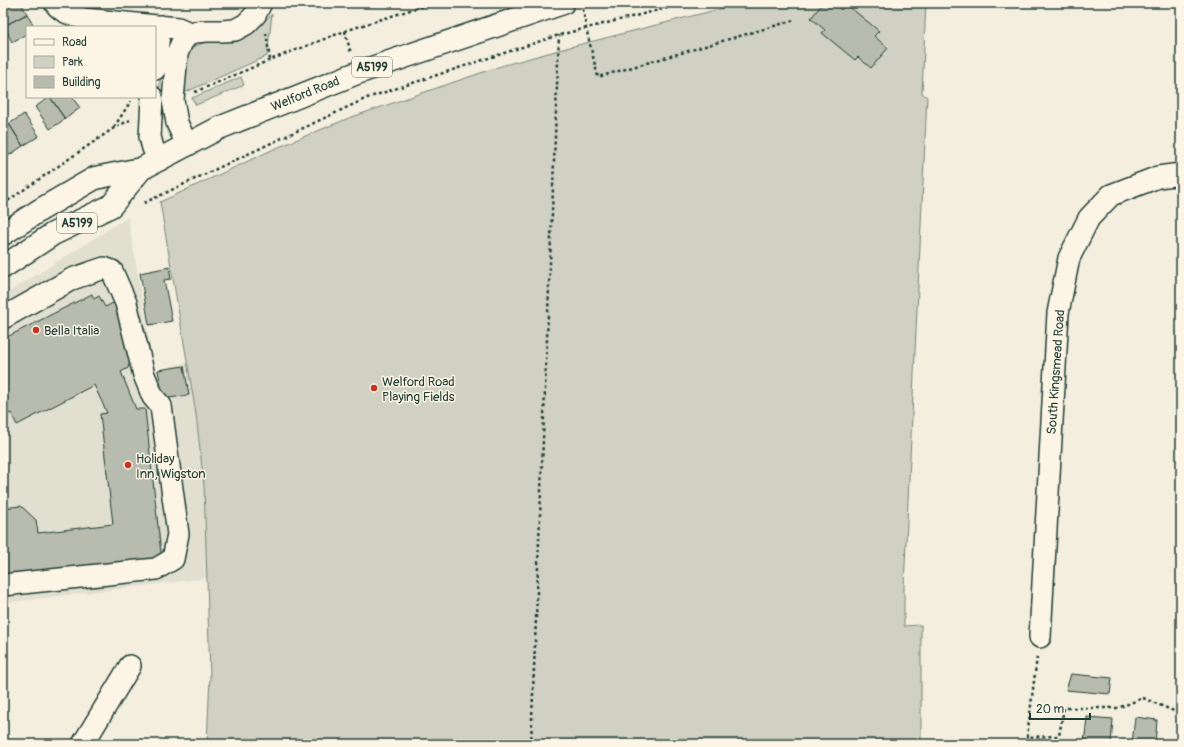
<svg xmlns="http://www.w3.org/2000/svg" width="1184" height="747" viewBox="0 0 1184 747" font-family="Pangolin,sans-serif">
<rect width="100%" height="100%" fill="#f3eede"/>
<filter id="ink" filterUnits="userSpaceOnUse"><feTurbulence type="fractalNoise" baseFrequency=".025" numOctaves="2"/><feDisplacementMap in="SourceGraphic" scale="8" xChannelSelector="R" yChannelSelector="G"/><feConvolveMatrix kernelMatrix="1 2 1 2 8 2 1 2 1" color-interpolation-filters="sRGB"/></filter>
<g filter="url(#ink)">
<path fill="#e1dfd0" d="M 128,217 L 154,371 L 188,362 L 196,414 L 204,485 L 207,578 L 3,603 L 3,296 Z"/>
<path fill="#d0d1c2" stroke="#78877b" d="M 743,3 L 926,3 L 922,93 L 927,97 L 904,586 L 904,626 L 921,625 L 921,744 L 207,744 L 210,676 L 204,485 L 196,414 L 160,202 L 274,149 L 349,118 L 501,66 L 570,47 Z
M 272,14 L 267,56 L 186,92 L 183,84 L 186,56 L 193,47 L 208,41 L 235,42 L 250,35 Z
M 164,40 L 170,40 L 165,98 L 162,98 L 158,101 Z
M 241,77 L 244,85 L 196,105 L 192,98 Z"/>
<path fill="#b8bcae" stroke="#1f3d34" d="M 10,3 L 21,3 L 27,14 L 4,26 L 3,24 L 3,7 Z
M 823,3 L 833,3 L 841,10 L 846,4 L 879,31 L 874,36 L 888,48 L 871,68 L 858,57 L 855,60 L 822,33 L 825,30 L 811,18 Z
M 27,14 L 34,27 L 27,27 L 27,34 L 12,42 L 4,26 Z
M 50,97 L 72,97 L 80,108 L 65,119 Z
M 50,97 L 65,119 L 50,129 L 35,107 Z
M 24,114 L 39,136 L 23,146 L 9,124 Z
M 9,124 L 23,146 L 8,156 L 3,148 L 3,128 Z
M 169,267 L 171,279 L 164,280 L 172,321 L 149,325 L 140,273 Z
M 92,294 L 94,299 L 99,296 L 105,307 L 115,302 L 131,332 L 125,343 L 132,354 L 128,368 L 121,372 L 136,409 L 145,409 L 162,562 L 3,581 L 3,508 L 21,506 L 36,520 L 38,533 L 113,524 L 100,414 L 107,413 L 94,385 L 17,425 L 11,413 L 3,417 L 3,339 Z
M 184,366 L 189,395 L 163,399 L 158,370 Z
M 1071,674 L 1112,678 L 1110,694 L 1066,690 Z
M 1087,717 L 1113,719 L 1111,744 L 1084,744 Z
M 1135,717 L 1157,720 L 1155,744 L 1132,744 Z"/>
<g fill="none" stroke-linecap="round" stroke-linejoin="round">
<g stroke="#1f3d34" stroke-width="24">
<path id="minor" d="M 55,3 C 62,13 73,15 84,19 L 178,28 L 185,31 L 188,35
M 155,69 L 160,26
M 152,97 L 150,137 L 153,148 L 159,160
M 187,145 L 177,123 L 173,100 L 177,54 L 182,42 L 188,35 L 195,32 L 207,31 L 222,31 L 235,30 L 246,24 L 255,15 L 261,3
M 3,318 L 72,279 L 104,268 L 112,271 L 126,303 L 144,375 L 153,397 L 161,406 L 178,534 L 173,559 L 156,569 L 3,585
M 1040,637 L 1058,313 L 1069,258 L 1089,218 L 1111,195 L 1158,177 L 1181,174
M 83,744 L 130,666"/>
</g>
<g stroke="#1f3d34" stroke-width="25">
<path id="major" d="M 3,234 L 40,210 L 95,178 L 141,169 L 219,128 L 357,73 L 563,3
M 3,267 L 53,234 L 111,206 L 141,169"/>
</g>
<path stroke="#1f3d34" stroke-width="2.5" stroke-dasharray="3 3" stroke-linecap="butt" d="M 583,9 L 586,28 L 598,77 L 795,20
M 345,31 L 351,54
M 266,33 L 270,60
M 195,92 L 270,60 L 345,31 L 432,3
M 114,127 L 131,101
M 144,203 L 367,98 L 559,35 L 687,3
M 3,204 L 114,128 L 130,120
M 1037,657 L 1027,737 L 1059,736 L 1064,708 L 1118,708 L 1143,698 L 1181,714
M 531,744 L 559,35"/>
<use href="#minor" stroke="#fcf5e5" stroke-width="21"/>
<use href="#major" stroke="#fcf5e5" stroke-width="22"/>
</g>
</g>
<g fill="#c8321e" stroke="#fcf5e5" stroke-width="1.5">
<circle cx="36" cy="330" r="4"/>
<circle cx="374" cy="388" r="4"/>
<circle cx="128" cy="465" r="4"/>
</g>
<g text-anchor="middle" stroke-width="3" stroke-linejoin="round" paint-order="stroke">
<g fill="#fcf5e5" stroke="#617469" stroke-width="1">
<rect x="352" y="57" width="40" height="20" rx="3"/>
<rect x="57" y="213" width="40" height="20" rx="3"/>
</g>
<g font-size="12" font-weight="bold" fill="#1f3d34">
<text x="372" y="71">A5199</text>
<text x="77" y="227">A5199</text>
</g>
<g font-size="13" fill="#1f3d34" stroke="#fcf5e5">
<text transform="translate(305 93) rotate(-22)" y="5">Welford Road</text>
<text transform="translate(1055 372) rotate(-86)" y="5">South Kingsmead Road</text>
</g>
<g font-size="13" fill="#1f3d34" stroke="#fcf5e5" text-anchor="start">
<text x="44" y="335">Bella Italia</text>
<text x="382" y="386">Welford Road<tspan x="382" dy="15">Playing Fields</tspan></text>
<text x="136" y="463">Holiday<tspan x="136" dy="15">Inn, Wigston</tspan></text>
</g>
</g>
<rect width="1184" height="747" fill="none" stroke="#fcf5e5" stroke-width="16"/>
<rect x="8" y="8" width="1168" height="731" fill="none" stroke="#1f3d34" stroke-width="1.5" filter="url(#ink)"/>
<rect x="26" y="26" width="130" height="72" fill="#fcf5e5" stroke="#a4ab9e"/>
<rect x="34" y="39" width="20" height="6" fill="#fcf5e5" stroke="#a4ab9e"/>
<text x="62" y="46" font-size="12" fill="#1f3d34">Road</text>
<rect x="34" y="56" width="20" height="12" fill="#d0d1c2" stroke="#a4ab9e"/>
<text x="62" y="66" font-size="12" fill="#1f3d34">Park</text>
<rect x="34" y="76" width="20" height="12" fill="#b8bcae" stroke="#a4ab9e"/>
<text x="62" y="86" font-size="12" fill="#1f3d34">Building</text>
<path d="M1030 713v6h60v-6" fill="none" stroke="#1f3d34" stroke-width="2"/>
<text x="1036" y="713" font-size="12" fill="#1f3d34" stroke="#fcf5e5" stroke-width="3" paint-order="stroke">20 m</text>
</svg>
